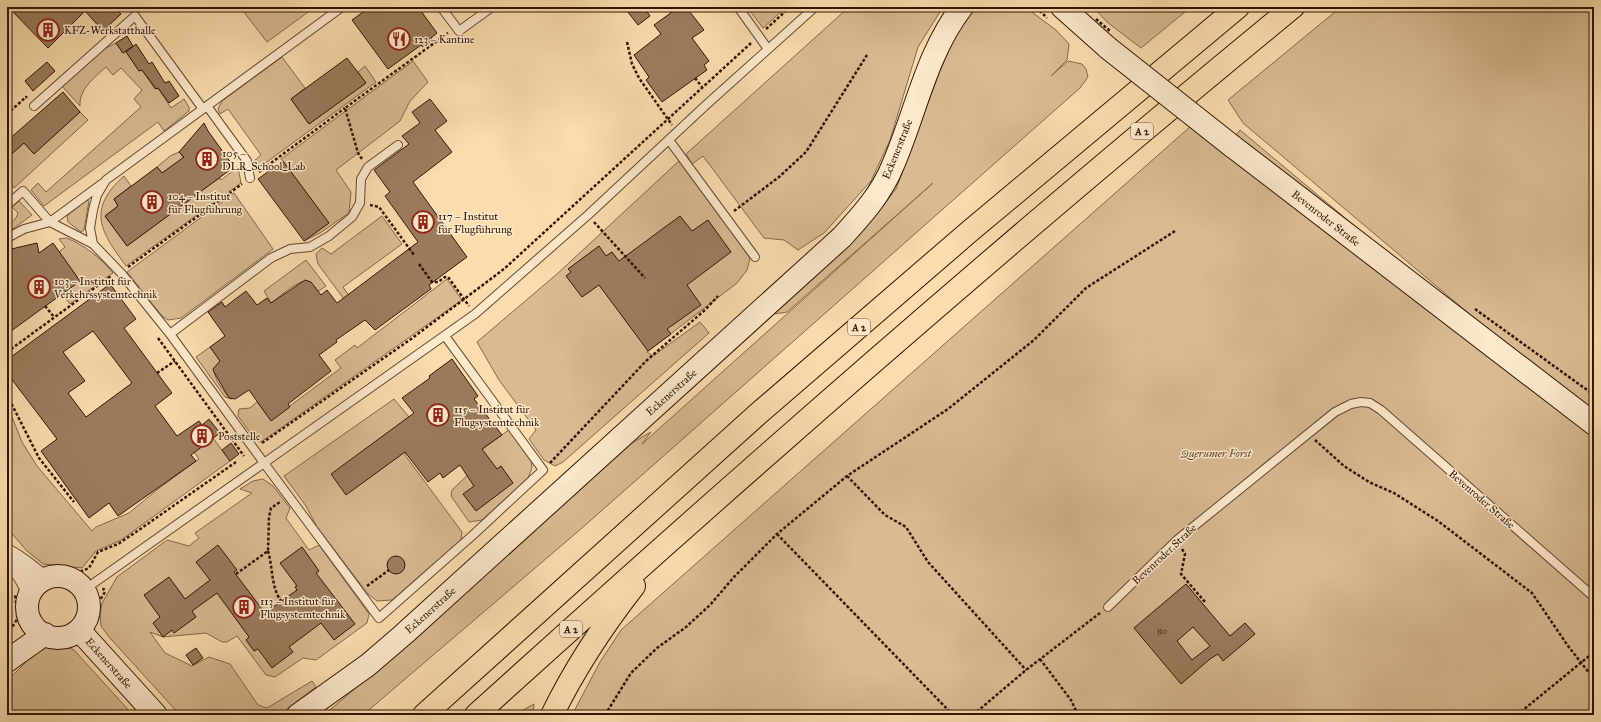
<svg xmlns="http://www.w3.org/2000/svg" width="1601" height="722" viewBox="0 0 1601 722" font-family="'IM FELL Great Primer',serif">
<rect width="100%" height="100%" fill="#fbdcad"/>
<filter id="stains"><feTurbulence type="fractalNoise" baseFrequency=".005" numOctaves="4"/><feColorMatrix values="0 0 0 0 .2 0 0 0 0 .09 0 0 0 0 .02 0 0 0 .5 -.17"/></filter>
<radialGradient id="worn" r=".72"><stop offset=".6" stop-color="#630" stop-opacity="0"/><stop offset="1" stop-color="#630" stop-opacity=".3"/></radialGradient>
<path fill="#d9ba91" stroke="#85684c" d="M 240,7 L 315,7 L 267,42 Z
M 747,7 L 786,7 L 763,28 Z
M 849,7 L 943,7 L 918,47 L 890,140 L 871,181 L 824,233 L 798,250 L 784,240 L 764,238 L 703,156 L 692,164 L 686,154 Z
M 975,7 L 1025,7 L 1056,30 L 1069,44 L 1067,60 L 1051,76 L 1068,61 L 1082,64 L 1086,69 L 1088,77 L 1080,88 L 582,528 L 363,715 L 324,715 L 455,603 L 630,444 L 651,432 L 642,444 L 933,183 L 787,312 L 775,314 L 778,303 L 873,218 L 896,189 L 940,71 L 961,23 Z
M 1093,7 L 1191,7 L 1141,48 L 1107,22 Z
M 1341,7 L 1594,7 L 1594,419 L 1243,123 L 1228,100 Z
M 116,43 L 123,53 L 126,51 L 139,71 L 142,70 L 155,89 L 158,88 L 171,108 L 184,99 L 189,107 L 189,111 L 164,131 L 158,122 L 44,206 L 31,190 L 38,183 L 46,192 L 141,107 L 134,99 L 142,90 L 121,68 L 113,75 L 106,67 C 94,78 79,89 80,106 L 62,86 L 100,51 Z
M 282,57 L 305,88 L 291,99 L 309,124 L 366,83 L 358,72 L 365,66 L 376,82 L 256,170 L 254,161 L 261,155 L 228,109 L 220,114 L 218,109 L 222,101 Z
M 413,61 L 428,82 L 410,101 L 400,121 L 336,170 L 351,192 L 349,213 L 320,233 L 304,241 L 329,223 L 281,159 Z
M 80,112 L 88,120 L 14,188 L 7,179 L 7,158 L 24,143 L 34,153 Z
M 1191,126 L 1224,151 L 1240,130 L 1594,426 L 1594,715 L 572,715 L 600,662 L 621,630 Z
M 179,152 L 192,169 L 212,183 L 220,178 L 221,180 L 238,167 L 241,183 L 126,266 C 101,232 86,210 124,176 L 131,186 L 114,199 L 118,206 L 105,216 L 127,246 L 198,194 L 176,163 L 162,173 L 157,167 L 170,156 Z
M 679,161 L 750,258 L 747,270 L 737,283 L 647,352 L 653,356 L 700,322 L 709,333 L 563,462 L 555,466 L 544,460 L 529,439 L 536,430 L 499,380 L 477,342 L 557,274 Z
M 234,193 L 273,249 L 181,318 L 168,320 L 162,316 L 127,272 Z
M 86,200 L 89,201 L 84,230 L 81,232 L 68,222 L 67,216 Z
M 19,201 L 32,215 L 7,233 L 7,226 L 16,218 L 18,213 L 12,207 Z
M 382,216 L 402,244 L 343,287 L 354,303 L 349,306 L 318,264 L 316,254 L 322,248 L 331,254 Z
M 67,238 C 85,246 100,257 113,273 L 70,304 L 62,294 L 80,281 L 59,252 L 65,247 L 59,239 Z
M 306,260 L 326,286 L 313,295 C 314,263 283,295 271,303 L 264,291 Z
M 447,279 L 462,300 L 261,442 L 254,438 L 238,416 L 239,409 L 250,408 L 257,402 L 271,420 L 341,368 L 335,360 L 355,345 L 357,348 Z
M 210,347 L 221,362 L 214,368 C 213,377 224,394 232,399 L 225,397 L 196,357 Z
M 394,399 L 409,417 L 405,455 L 462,532 L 461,540 L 392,600 L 377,601 L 368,594 L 317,527 L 306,506 L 284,476 Z
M 7,416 L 12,417 L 22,442 L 37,466 L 92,531 L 96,527 L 129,513 L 158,489 L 199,459 L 194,452 L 213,438 L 230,461 L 121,540 L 96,551 L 82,568 L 43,564 L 27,551 L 7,528 Z
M 510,429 L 531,460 L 532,468 L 528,478 L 482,520 L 469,522 L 451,496 L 452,490 L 475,468 L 469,459 Z
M 263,479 L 273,486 L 290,508 L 286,518 L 309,550 L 319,545 L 369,614 L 367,623 L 316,660 L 303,658 L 275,677 L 266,675 L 237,636 L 227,642 L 222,642 L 206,633 L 163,637 L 150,632 L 165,653 L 192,666 L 209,657 L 230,664 L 258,705 L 267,708 L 312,681 L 316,687 L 279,715 L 180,715 L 109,637 L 101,626 L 100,614 L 102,603 L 117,577 L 167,540 L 189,546 L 199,538 L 195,533 L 252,493 L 240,489 L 253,481 Z
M 51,642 L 57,642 L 74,650 L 133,715 L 7,715 L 7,681 L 42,646 Z
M 534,704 L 533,715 L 517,715 L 523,710 Z"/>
<path fill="#9a7c5d" stroke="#311507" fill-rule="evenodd" d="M 15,7 L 114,7 L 121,14 L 103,31 L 85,11 L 48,48 L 13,12 Z
M 370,7 L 418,7 L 437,33 L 431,38 L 432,40 L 423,47 L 421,45 L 388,69 L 352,20 Z
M 624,7 L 644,7 L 650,16 L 638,25 Z
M 679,7 L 686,7 L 704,30 L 692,38 L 709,61 L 704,65 L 707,70 L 662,102 L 646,80 L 649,77 L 634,55 L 661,34 L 654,25 Z
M 127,36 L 133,46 L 123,53 L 116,43 Z
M 136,44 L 149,64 L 152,62 L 165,83 L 169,81 L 179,96 L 169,103 L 158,88 L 156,89 L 142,70 L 139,71 L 126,52 Z
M 347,58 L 366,83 L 309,124 L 291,99 Z
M 47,62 L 55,71 L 33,91 L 25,81 Z
M 63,92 L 80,112 L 34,154 L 24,143 L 7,158 L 7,141 Z
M 430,99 L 447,121 L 435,130 L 452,152 L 413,182 L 467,257 L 429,285 L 431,289 L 375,330 L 365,320 L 336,340 L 337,342 L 319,355 L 331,371 L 288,404 L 290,407 L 271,421 L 249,390 L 235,399 L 229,398 L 214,372 L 213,369 L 220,361 L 210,347 L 225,336 L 208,312 L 222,302 L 225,307 L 246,291 L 257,305 L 267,298 L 271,303 L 305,280 L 311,282 L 321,295 L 327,290 L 337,303 L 418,242 L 385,196 L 390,192 L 374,170 L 409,144 L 402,136 L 420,123 L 412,112 Z
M 204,123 L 208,131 L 234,167 L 127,246 L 105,216 L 118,206 L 114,199 L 157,167 L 162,173 L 184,157 L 179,152 Z
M 283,161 L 329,223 L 304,241 L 258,179 Z
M 680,216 L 692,231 L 708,220 L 731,252 L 687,285 L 701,305 L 667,329 L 671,334 L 648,351 L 599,285 L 582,297 L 566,276 L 571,272 L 568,269 L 599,246 L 606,256 L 612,252 L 619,261 Z
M 37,243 L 39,253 L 53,243 L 80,281 L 7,334 L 7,250 Z
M 110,284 L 136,319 L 124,328 L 172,393 L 155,406 L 177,436 L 199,421 L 202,425 L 209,419 L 220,433 L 191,455 L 196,461 L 118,516 L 109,503 L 89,518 L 41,451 L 57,439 L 7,373 L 7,360 ZM 93,331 L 132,383 L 86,417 L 68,393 L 85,381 L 63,352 Z
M 452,359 L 478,396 L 474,399 L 502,435 L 482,449 L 497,469 L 501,466 L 513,483 L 476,511 L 463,494 L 474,486 L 460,465 L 443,478 L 440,473 L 428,482 L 405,452 L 346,495 L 331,474 L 414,413 L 402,398 L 430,378 L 429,376 Z
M 231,443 L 239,454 L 230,461 L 222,450 Z
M 218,545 L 237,570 L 234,572 L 265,613 L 297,590 L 295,587 L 297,586 L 280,563 L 302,547 L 319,571 L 316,573 L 355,624 L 334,640 L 321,623 L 289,647 L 293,652 L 272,668 L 258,649 L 254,651 L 246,640 L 249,637 L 217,593 L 192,611 L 196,617 L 174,633 L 172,630 L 163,637 L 153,623 L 160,617 L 144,595 L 169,577 L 185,599 L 210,580 L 196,562 Z
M387 565a9 9 0 1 1 18 0a9 9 0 1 1-18 0Z
M 1186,584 L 1230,636 L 1245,623 L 1255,634 L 1223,661 L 1218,654 L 1210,659 L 1181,684 L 1134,628 ZM 1193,627 L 1210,646 L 1192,660 L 1177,641 Z
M 196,648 L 203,658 L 193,665 L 186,655 Z"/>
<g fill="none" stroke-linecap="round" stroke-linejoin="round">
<g stroke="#644730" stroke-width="10">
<path id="service" d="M 441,7 L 459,31 L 492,7
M 738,7 L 768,49
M 7,10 L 10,7
M 34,106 L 135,16 L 203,109
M 207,106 L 247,161 L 250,178
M 669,140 L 755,257
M 7,205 L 23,191 L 50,222 L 24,229 L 7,238
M 93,244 L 50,222 L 103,183
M 170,334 L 271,258 L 290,249 L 310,247 L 329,236 L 352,217 L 360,203 L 361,179 L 368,167 L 398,145
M 445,336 L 543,470 L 473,535 L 379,618 L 264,463 L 475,314 L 588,215 L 706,105 L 815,7
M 84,590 L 264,463 L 170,334 L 121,273 L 93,244 L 90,228 L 93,210 L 97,195 L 106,180 L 342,7
M 1108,607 L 1177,540 L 1335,412 L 1351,404 L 1361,402 L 1370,403 L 1381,410 L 1594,597"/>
</g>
<g stroke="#644730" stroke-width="18">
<path id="minor" d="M 7,552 L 13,567 L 21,575 L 31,593
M 8,553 C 22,560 32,570 45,579"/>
</g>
<g stroke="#311507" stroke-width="24">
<path id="secondary" d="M 1062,7 L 1108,48
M 1232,146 L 1594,424
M27 607a31 31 0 1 1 62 0a31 31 0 1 1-62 0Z
M 79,630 L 156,715
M 7,661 L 45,634
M 298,715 L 368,665 L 404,634 L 842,237 C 862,215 882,193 893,165 C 916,112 926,54 962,7"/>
</g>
<g stroke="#311507" stroke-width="24">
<path id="motorway" d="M 424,715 L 759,413 L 970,231 L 1238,7
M 476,715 C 743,473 1014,236 1293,7
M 552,715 C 575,668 602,627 634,586"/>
</g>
<path stroke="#311507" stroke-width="2.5" stroke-dasharray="3 2" stroke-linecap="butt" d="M 1036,7 L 1047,18
M 766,29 L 790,7
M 627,42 L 632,64 L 639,78 L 672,125
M 695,78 L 702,87
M 7,114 L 26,97 L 27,98
M 362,159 L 358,153 L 345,108 L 448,33
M 259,172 L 345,108
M 370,205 L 379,207 L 414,255
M 734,211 L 779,177 L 806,152 L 867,55
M 594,222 L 645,278
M 419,264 L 432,282 L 438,282 L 445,277 L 448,277 L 469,306
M 128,267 L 242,184
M 121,298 L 126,294
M 45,306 L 54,317
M 1475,309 L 1594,395
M 158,338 L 244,456
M 7,352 L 111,276
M 157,373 L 175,361
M 7,395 L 39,458 L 74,502
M 1315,440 L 1344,466 L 1369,482 L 1394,493 L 1438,521 L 1532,593 L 1568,646 L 1594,679
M 262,443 L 411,339 L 504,269 L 751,43
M 550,463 L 646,361 L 705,310 L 718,296
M 847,476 L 885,515 L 906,527 L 928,562 L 1026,670
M 777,534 L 953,715
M 1182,549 L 1185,554 L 1181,574 L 1205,602
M 268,551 C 273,568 271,587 281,601
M 56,569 L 77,573 L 89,568 L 98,552 L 118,544 L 136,532 L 236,462
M 236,574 L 268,551 L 269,517 L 271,508 L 280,502
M 367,586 L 389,570
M 96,623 L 98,603 L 105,592 L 103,588
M 7,635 L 18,618 L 15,595
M 1040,659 L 1071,700 L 1078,715
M 605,715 L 631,673 L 657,648 L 686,627 L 710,605 L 734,577 L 777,534 L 847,476 L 948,409 L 1034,340 L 1086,288 L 1175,231
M 973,715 L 1026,670 L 1100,613
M 1517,715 L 1594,652"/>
<use href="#service" stroke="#fce8ca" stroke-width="8"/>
<use href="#minor" stroke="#fce8ca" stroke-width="16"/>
<use href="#secondary" stroke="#fce8ca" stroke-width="22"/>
<use href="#motorway" stroke="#fbdcad" stroke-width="22"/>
<g stroke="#311507" stroke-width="24" stroke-linecap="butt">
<path id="secondary-bridge" d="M 1108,48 L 1232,146"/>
</g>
<path stroke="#311507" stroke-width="2.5" stroke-dasharray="3 2" stroke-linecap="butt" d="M 1096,19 L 1110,31"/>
<use href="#secondary-bridge" stroke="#fce8ca" stroke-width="22"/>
</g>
<defs>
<g id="building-ring" transform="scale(1.15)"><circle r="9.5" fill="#fce8ca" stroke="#8f2418" stroke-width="1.5"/><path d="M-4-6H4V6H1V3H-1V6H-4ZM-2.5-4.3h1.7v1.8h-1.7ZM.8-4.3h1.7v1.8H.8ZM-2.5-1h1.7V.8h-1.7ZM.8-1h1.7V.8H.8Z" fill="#8f2418"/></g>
<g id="restaurant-ring" transform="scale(1.15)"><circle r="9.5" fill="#fce8ca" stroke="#8f2418" stroke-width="1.5"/><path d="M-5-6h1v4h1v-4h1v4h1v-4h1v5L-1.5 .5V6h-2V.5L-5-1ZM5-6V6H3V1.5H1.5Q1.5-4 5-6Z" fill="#8f2418"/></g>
</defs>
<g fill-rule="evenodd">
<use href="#building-ring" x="48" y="30"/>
<use href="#restaurant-ring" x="399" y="39"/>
<use href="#building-ring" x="207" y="159"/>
<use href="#building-ring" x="152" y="202"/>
<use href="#building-ring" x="423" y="222"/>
<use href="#building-ring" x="39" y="287"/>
<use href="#building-ring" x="438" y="415"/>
<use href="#building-ring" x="202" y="436"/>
<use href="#building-ring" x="244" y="607"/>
</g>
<g text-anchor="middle" stroke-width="3" stroke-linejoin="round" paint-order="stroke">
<g font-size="9" fill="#4b2f1c">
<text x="1162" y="634">80</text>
</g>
<g fill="#fce8ca" stroke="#6e5442" stroke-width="1">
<rect x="1131" y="123" width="22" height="16" rx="3"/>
<rect x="848" y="319" width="22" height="16" rx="3"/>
<rect x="560" y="621" width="22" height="16" rx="3"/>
</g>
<g font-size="10" font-weight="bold" fill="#311507">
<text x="1142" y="135">A 2</text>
<text x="859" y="331">A 2</text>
<text x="571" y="633">A 2</text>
</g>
<g font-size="11" fill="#311507" stroke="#fce8ca" text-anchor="start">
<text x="64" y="34">KFZ-Werkstatthalle</text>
<text x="414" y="43">123 – Kantine</text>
<text x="222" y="157">105 –<tspan x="222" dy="13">DLR_School_Lab</tspan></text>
<text x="168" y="200">104 – Institut<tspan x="168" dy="13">für Flugführung</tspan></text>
<text x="438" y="220">117 – Institut<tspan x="438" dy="13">für Flugführung</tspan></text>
<text x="54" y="285">103 – Institut für<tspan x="54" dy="13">Verkehrssystemtechnik</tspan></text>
<text x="454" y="413">115 – Institut für<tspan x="454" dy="13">Flugsystemtechnik</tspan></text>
<text x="218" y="440">Poststelle</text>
<text x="260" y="605">113 – Institut für<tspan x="260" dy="13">Flugsystemtechnik</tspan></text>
</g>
<g font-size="11" fill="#311507" stroke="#fce8ca">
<text transform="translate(897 149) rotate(-68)" y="4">Eckenerstraße</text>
<text transform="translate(1326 218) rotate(38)" y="4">Bevenroder Straße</text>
<text transform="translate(671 392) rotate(-42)" y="4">Eckenerstraße</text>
<text transform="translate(1482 499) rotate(41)" y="4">Bevenroder Straße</text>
<text transform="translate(1164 554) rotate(-43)" y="4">Bevenroder Straße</text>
<text transform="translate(430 610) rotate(-42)" y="4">Eckenerstraße</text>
<text transform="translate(109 663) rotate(48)" y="4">Eckenerstraße</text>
</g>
<g font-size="11" font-style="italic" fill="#634730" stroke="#fce8ca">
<text x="1216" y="457">Querumer Forst</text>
</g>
</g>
<rect width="1601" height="722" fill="none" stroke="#fbdcad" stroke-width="24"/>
<rect x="8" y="8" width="1585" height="706" fill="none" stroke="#311507" stroke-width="2"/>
<rect x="12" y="12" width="1577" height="698" fill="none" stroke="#311507"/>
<rect width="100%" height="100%" filter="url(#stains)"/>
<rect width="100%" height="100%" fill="url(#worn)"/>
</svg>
